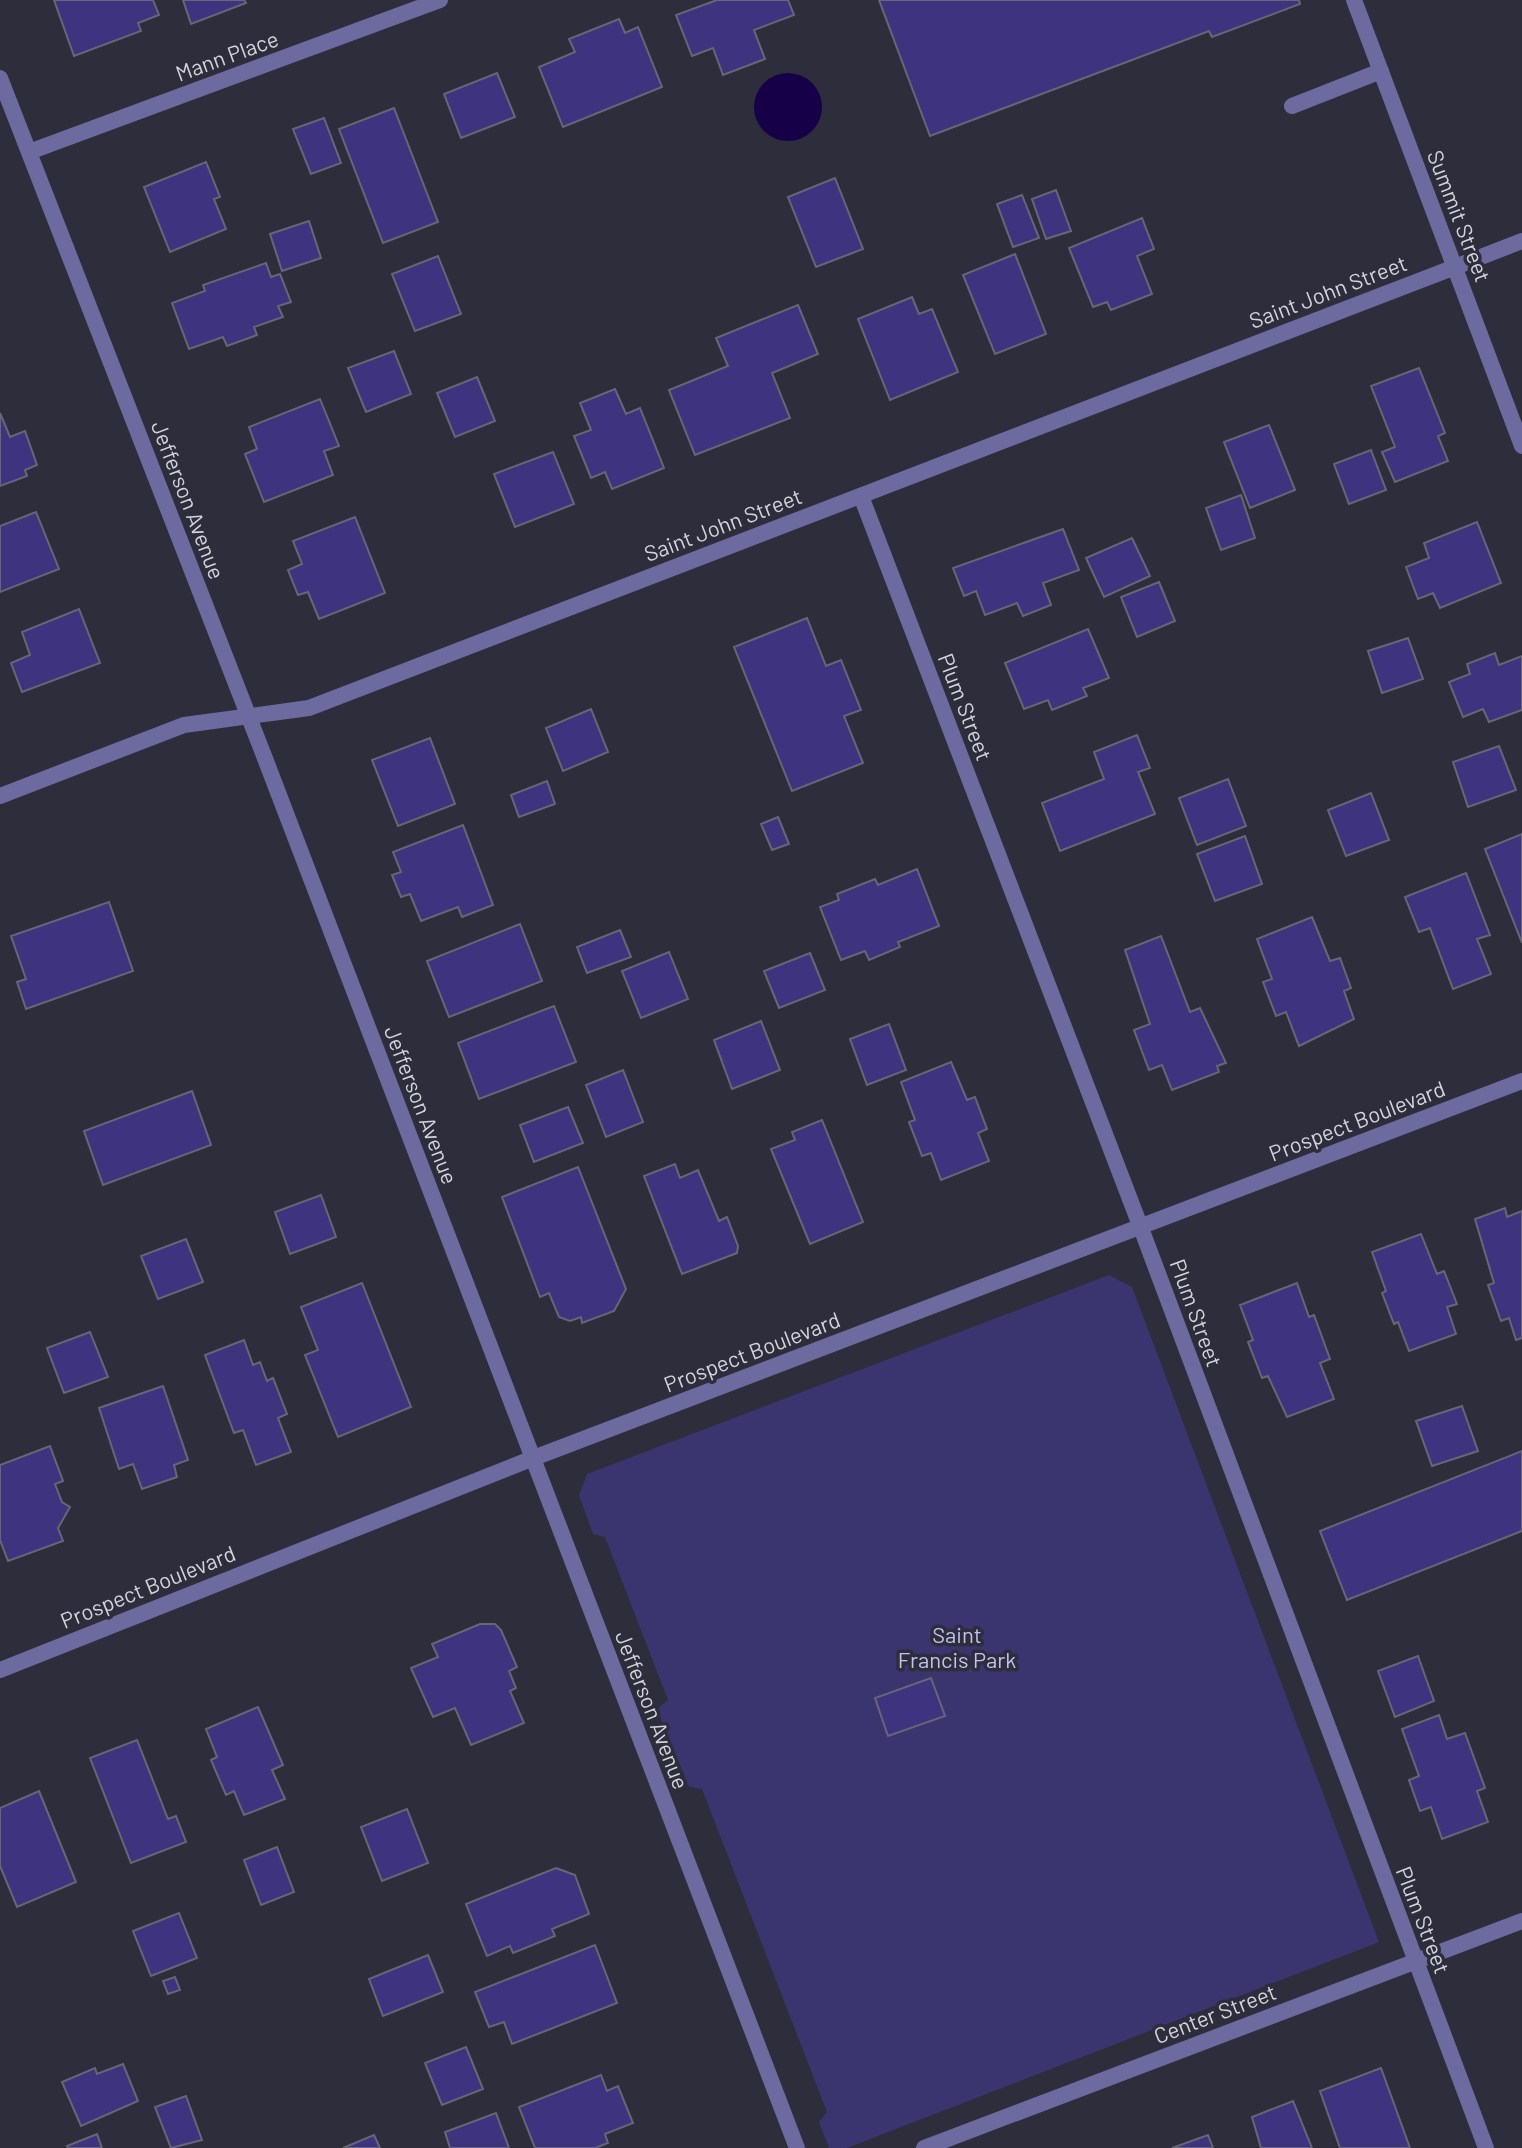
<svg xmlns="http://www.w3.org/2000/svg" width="1522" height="2148" viewBox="0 0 1522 2148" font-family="Barlow,sans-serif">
<rect width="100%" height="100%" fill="#2d2d3b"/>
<path fill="#3b356f" d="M 1109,1275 L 1132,1287 L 1379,1942 L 847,2148 L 829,2148 L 819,2122 L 827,2112 L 702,1789 L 689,1787 L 657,1709 L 668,1700 L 605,1537 L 593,1534 L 579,1495 L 587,1474 Z"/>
<path fill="#160048" d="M754 107a34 34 0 1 1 68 0a34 34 0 1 1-68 0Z"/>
<path fill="#3e337f" stroke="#666676" stroke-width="2" d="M 54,0 L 153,0 L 159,15 L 138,23 L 141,31 L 74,56 Z
M 183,0 L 244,0 L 246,3 L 191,24 Z
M 717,0 L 788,0 L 794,15 L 754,30 L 765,59 L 723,75 L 713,48 L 692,56 L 676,15 Z
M 879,0 L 1299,0 L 1300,4 L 1212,37 L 1209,31 L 930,136 Z
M 619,19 L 625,33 L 638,27 L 662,87 L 563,127 L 539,67 L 575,52 L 569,39 Z
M 497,73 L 515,117 L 461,138 L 444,94 Z
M 394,108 L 438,222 L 383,243 L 339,129 Z
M 324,118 L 341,163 L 311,174 L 293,129 Z
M 206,162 L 220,197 L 214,199 L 226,229 L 170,252 L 144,187 Z
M 835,178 L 863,249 L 816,267 L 788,197 Z
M 1056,190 L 1071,231 L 1046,239 L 1032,199 Z
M 1022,195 L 1039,238 L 1013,247 L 997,204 Z
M 1142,218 L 1154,249 L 1137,256 L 1152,294 L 1111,310 L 1107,302 L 1093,307 L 1069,248 Z
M 309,221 L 321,258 L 282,271 L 270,234 Z
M 1015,254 L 1046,334 L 995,354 L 963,275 Z
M 438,256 L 461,314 L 415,331 L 392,274 Z
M 266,263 L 271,277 L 280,274 L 291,302 L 278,306 L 283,317 L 254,327 L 257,335 L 227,346 L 223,337 L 189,349 L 172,303 L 205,291 L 203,285 Z
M 912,297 L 919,314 L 932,309 L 958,372 L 890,400 L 858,319 Z
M 798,305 L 818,354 L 772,373 L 790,418 L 695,455 L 669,390 L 728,366 L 716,338 Z
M 394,351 L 411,394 L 366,412 L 348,368 Z
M 1419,368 L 1445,433 L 1438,436 L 1448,461 L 1395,482 L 1382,452 L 1395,447 L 1371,386 Z
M 477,377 L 495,421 L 455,437 L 437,393 Z
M 615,389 L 626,414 L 640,408 L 664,468 L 612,489 L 605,472 L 591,478 L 574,436 L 591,430 L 580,403 Z
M 320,399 L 339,446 L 324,451 L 333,475 L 264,502 L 245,454 L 257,449 L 249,427 Z
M 0,413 L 10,437 L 25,431 L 37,465 L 25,470 L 27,476 L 0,486 Z
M 1269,425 L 1295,490 L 1250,508 L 1224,442 Z
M 1371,450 L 1386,490 L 1349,504 L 1334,464 Z
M 553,452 L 574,504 L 515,527 L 494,474 Z
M 1241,495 L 1255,538 L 1221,550 L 1206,508 Z
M 36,512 L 59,569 L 0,592 L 0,526 Z
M 355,517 L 385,593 L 319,619 L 308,592 L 298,595 L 288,570 L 302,564 L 293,541 Z
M 1477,522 L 1501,583 L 1440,608 L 1433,593 L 1418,599 L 1406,567 L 1429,558 L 1424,543 Z
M 1063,529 L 1079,570 L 1043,583 L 1051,605 L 1023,616 L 1017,603 L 985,615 L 976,591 L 964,596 L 953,568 Z
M 1132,538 L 1150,576 L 1104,597 L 1086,558 Z
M 1159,582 L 1175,621 L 1137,637 L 1121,597 Z
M 79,609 L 100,663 L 22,692 L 11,663 L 30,655 L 22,632 Z
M 807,618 L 826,666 L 841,660 L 861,710 L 844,716 L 863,763 L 792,791 L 734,647 Z
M 1088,629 L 1109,678 L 1083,688 L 1087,696 L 1052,710 L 1048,700 L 1024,709 L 1005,663 Z
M 1408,638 L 1423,679 L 1382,693 L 1368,651 Z
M 1495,653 L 1499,665 L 1522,656 L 1522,710 L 1489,722 L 1483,709 L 1463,717 L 1449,682 L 1470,674 L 1467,664 Z
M 591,709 L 608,752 L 563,771 L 546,728 Z
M 1137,735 L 1150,768 L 1138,772 L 1155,814 L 1060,851 L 1042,803 L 1104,779 L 1094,752 Z
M 430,738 L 455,804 L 398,826 L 372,760 Z
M 1499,746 L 1516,790 L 1468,807 L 1453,762 Z
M 1228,779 L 1246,826 L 1197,845 L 1179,798 Z
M 547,781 L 555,804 L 519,817 L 511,795 Z
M 1371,793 L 1389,840 L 1346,856 L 1328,810 Z
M 778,817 L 789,844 L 772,850 L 761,824 Z
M 463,825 L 493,905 L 462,917 L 458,907 L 421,921 L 410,894 L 401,897 L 392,875 L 401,872 L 393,852 Z
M 1522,834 L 1522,943 L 1485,849 Z
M 1245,836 L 1262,884 L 1215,901 L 1197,854 Z
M 917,869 L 939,926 L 898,942 L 900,947 L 869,960 L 865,951 L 841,960 L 820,907 L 839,900 L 837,894 L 875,879 L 878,885 Z
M 1466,873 L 1490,935 L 1477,939 L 1491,974 L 1453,989 L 1430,928 L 1419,932 L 1405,897 Z
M 109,902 L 133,971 L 26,1009 L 17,982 L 26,979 L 11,936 Z
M 1312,917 L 1330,961 L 1340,958 L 1351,988 L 1344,991 L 1354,1019 L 1299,1046 L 1286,1012 L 1276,1016 L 1263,982 L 1272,979 L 1257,939 Z
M 520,924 L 542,981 L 449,1017 L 427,961 Z
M 620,930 L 631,957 L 587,973 L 577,947 Z
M 1161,936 L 1190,1012 L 1200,1008 L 1226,1063 L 1217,1066 L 1219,1072 L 1172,1090 L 1162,1065 L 1149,1070 L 1134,1030 L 1150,1024 L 1125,950 Z
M 669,952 L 688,999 L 641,1018 L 622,971 Z
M 810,953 L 825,990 L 779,1008 L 764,971 Z
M 554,1006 L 576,1062 L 479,1099 L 458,1043 Z
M 761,1021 L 780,1070 L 732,1089 L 714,1040 Z
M 889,1024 L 906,1070 L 867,1085 L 850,1039 Z
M 951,1062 L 967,1100 L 975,1097 L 987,1129 L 978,1133 L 989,1161 L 941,1180 L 931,1153 L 922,1156 L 909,1122 L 915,1120 L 901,1082 Z
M 623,1070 L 643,1122 L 606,1137 L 586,1085 Z
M 192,1091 L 211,1145 L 103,1185 L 84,1131 Z
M 568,1107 L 583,1143 L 534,1162 L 520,1125 Z
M 822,1120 L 863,1222 L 810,1244 L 771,1149 L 795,1140 L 792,1132 Z
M 675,1164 L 680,1178 L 698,1170 L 719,1221 L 727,1217 L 738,1246 L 737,1253 L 682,1274 L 644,1176 Z
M 578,1167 L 626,1289 L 614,1311 L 582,1323 L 581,1317 L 570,1321 L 559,1317 L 549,1293 L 540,1297 L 502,1197 Z
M 321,1195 L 336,1237 L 290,1254 L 275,1212 Z
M 1505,1208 L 1507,1217 L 1522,1211 L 1522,1338 L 1516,1340 L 1509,1318 L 1501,1321 L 1488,1285 L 1494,1283 L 1475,1219 Z
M 1421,1234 L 1437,1274 L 1444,1271 L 1457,1304 L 1447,1307 L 1456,1334 L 1409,1351 L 1398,1322 L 1394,1324 L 1382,1293 L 1386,1291 L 1372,1252 Z
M 186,1239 L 203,1282 L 158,1299 L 141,1256 Z
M 362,1283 L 411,1407 L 338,1437 L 305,1355 L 318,1350 L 301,1307 Z
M 1297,1283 L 1309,1317 L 1314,1315 L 1330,1359 L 1320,1363 L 1334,1399 L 1287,1417 L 1268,1376 L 1262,1378 L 1248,1342 L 1253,1340 L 1240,1305 Z
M 90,1332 L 108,1377 L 64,1393 L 47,1348 Z
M 244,1340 L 253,1365 L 260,1362 L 267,1381 L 273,1378 L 287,1414 L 278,1418 L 291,1452 L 256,1465 L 243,1430 L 234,1433 L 205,1355 Z
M 163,1386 L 188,1460 L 174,1465 L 177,1477 L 142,1489 L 133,1464 L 119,1469 L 99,1408 Z
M 1462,1406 L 1478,1451 L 1432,1466 L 1416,1421 Z
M 50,1446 L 63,1481 L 55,1484 L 62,1502 L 70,1507 L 58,1528 L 63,1541 L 8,1561 L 0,1540 L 0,1465 Z
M 1522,1451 L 1522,1531 L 1347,1600 L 1320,1531 Z
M 480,1624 L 495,1624 L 501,1630 L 517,1667 L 509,1671 L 516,1688 L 510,1691 L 524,1723 L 471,1745 L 455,1708 L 433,1717 L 411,1668 L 438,1657 L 432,1644 Z
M 1418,1656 L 1434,1701 L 1395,1717 L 1378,1671 Z
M 931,1678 L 945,1716 L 888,1736 L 875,1698 Z
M 258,1707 L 283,1765 L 272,1770 L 285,1799 L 244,1815 L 234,1791 L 226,1795 L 211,1760 L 217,1757 L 206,1729 Z
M 1439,1715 L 1447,1739 L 1465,1733 L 1485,1788 L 1477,1791 L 1488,1822 L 1442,1839 L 1431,1807 L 1420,1811 L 1409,1780 L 1419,1776 L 1402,1729 Z
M 137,1740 L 168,1819 L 176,1816 L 186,1842 L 131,1863 L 90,1758 Z
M 39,1791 L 76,1882 L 17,1907 L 0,1866 L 0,1808 Z
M 407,1809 L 428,1863 L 382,1881 L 361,1827 Z
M 277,1847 L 294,1892 L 261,1905 L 244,1860 Z
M 556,1868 L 575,1875 L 589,1914 L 552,1929 L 555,1936 L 513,1953 L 510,1946 L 487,1956 L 466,1904 Z
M 179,1913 L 197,1958 L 151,1976 L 133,1931 Z
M 595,1945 L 617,2003 L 512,2044 L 504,2022 L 489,2027 L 475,1992 Z
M 428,1955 L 443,1992 L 383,2016 L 369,1979 Z
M 175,1977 L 180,1990 L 168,1994 L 163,1981 Z
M 466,2047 L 483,2089 L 442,2105 L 425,2063 Z
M 123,2064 L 138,2101 L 81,2126 L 62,2082 L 95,2068 L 97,2074 Z
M 1381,2068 L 1410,2148 L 1340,2148 L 1320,2091 Z
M 601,2075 L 607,2091 L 618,2086 L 633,2123 L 605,2134 L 608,2143 L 595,2148 L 535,2148 L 519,2107 Z
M 186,2096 L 202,2140 L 171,2148 L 155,2107 Z
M 1293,2101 L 1312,2148 L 1261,2148 L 1252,2117 Z
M 496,2113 L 509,2148 L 450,2148 L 445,2132 Z
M 97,2134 L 102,2148 L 68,2148 L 67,2146 Z
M 374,2135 L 380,2148 L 343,2148 Z
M 1208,2135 L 1213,2148 L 1172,2148 Z"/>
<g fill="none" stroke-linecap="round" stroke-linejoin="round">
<path stroke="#6c6a9f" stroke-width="16" d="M 1292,106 L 1381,71
M 1455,267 L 1522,241"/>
<path stroke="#6c6a9f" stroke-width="16" d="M 1354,0 L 1522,446
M 0,78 L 266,761 L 797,2148
M 29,152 L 440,0
M 861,496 L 1141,1228 L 1486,2148
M 0,796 L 184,725 L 309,708 L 1455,267
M 0,1670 L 531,1459 L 1522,1081
M 924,2148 L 1522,1921"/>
</g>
<g text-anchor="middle" stroke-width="7" stroke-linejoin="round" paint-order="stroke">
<g font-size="22" fill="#d2d3dc" stroke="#2d2d3b">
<text transform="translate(227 56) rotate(-20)" y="8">Mann Place</text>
<text transform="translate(1459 216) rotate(69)" y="8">Summit Street</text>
<text transform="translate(1328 292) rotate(-21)" y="8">Saint John Street</text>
<text transform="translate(188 500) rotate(69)" y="8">Jefferson Avenue</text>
<text transform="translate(723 525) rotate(-21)" y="8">Saint John Street</text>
<text transform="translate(965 707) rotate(69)" y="8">Plum Street</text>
<text transform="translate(421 1105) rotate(69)" y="8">Jefferson Avenue</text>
<text transform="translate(1357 1121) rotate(-21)" y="8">Prospect Boulevard</text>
<text transform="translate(1196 1313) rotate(70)" y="8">Plum Street</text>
<text transform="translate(752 1352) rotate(-21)" y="8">Prospect Boulevard</text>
<text transform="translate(148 1587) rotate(-22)" y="8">Prospect Boulevard</text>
<text transform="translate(652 1710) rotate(69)" y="8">Jefferson Avenue</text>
<text transform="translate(1423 1920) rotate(69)" y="8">Plum Street</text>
<text transform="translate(1215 2014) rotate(-21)" y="8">Center Street</text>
</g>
<g font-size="22" fill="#c2c2ee" stroke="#2d2d3b">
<text x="957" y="1643">Saint<tspan x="957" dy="25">Francis Park</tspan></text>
</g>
</g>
</svg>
